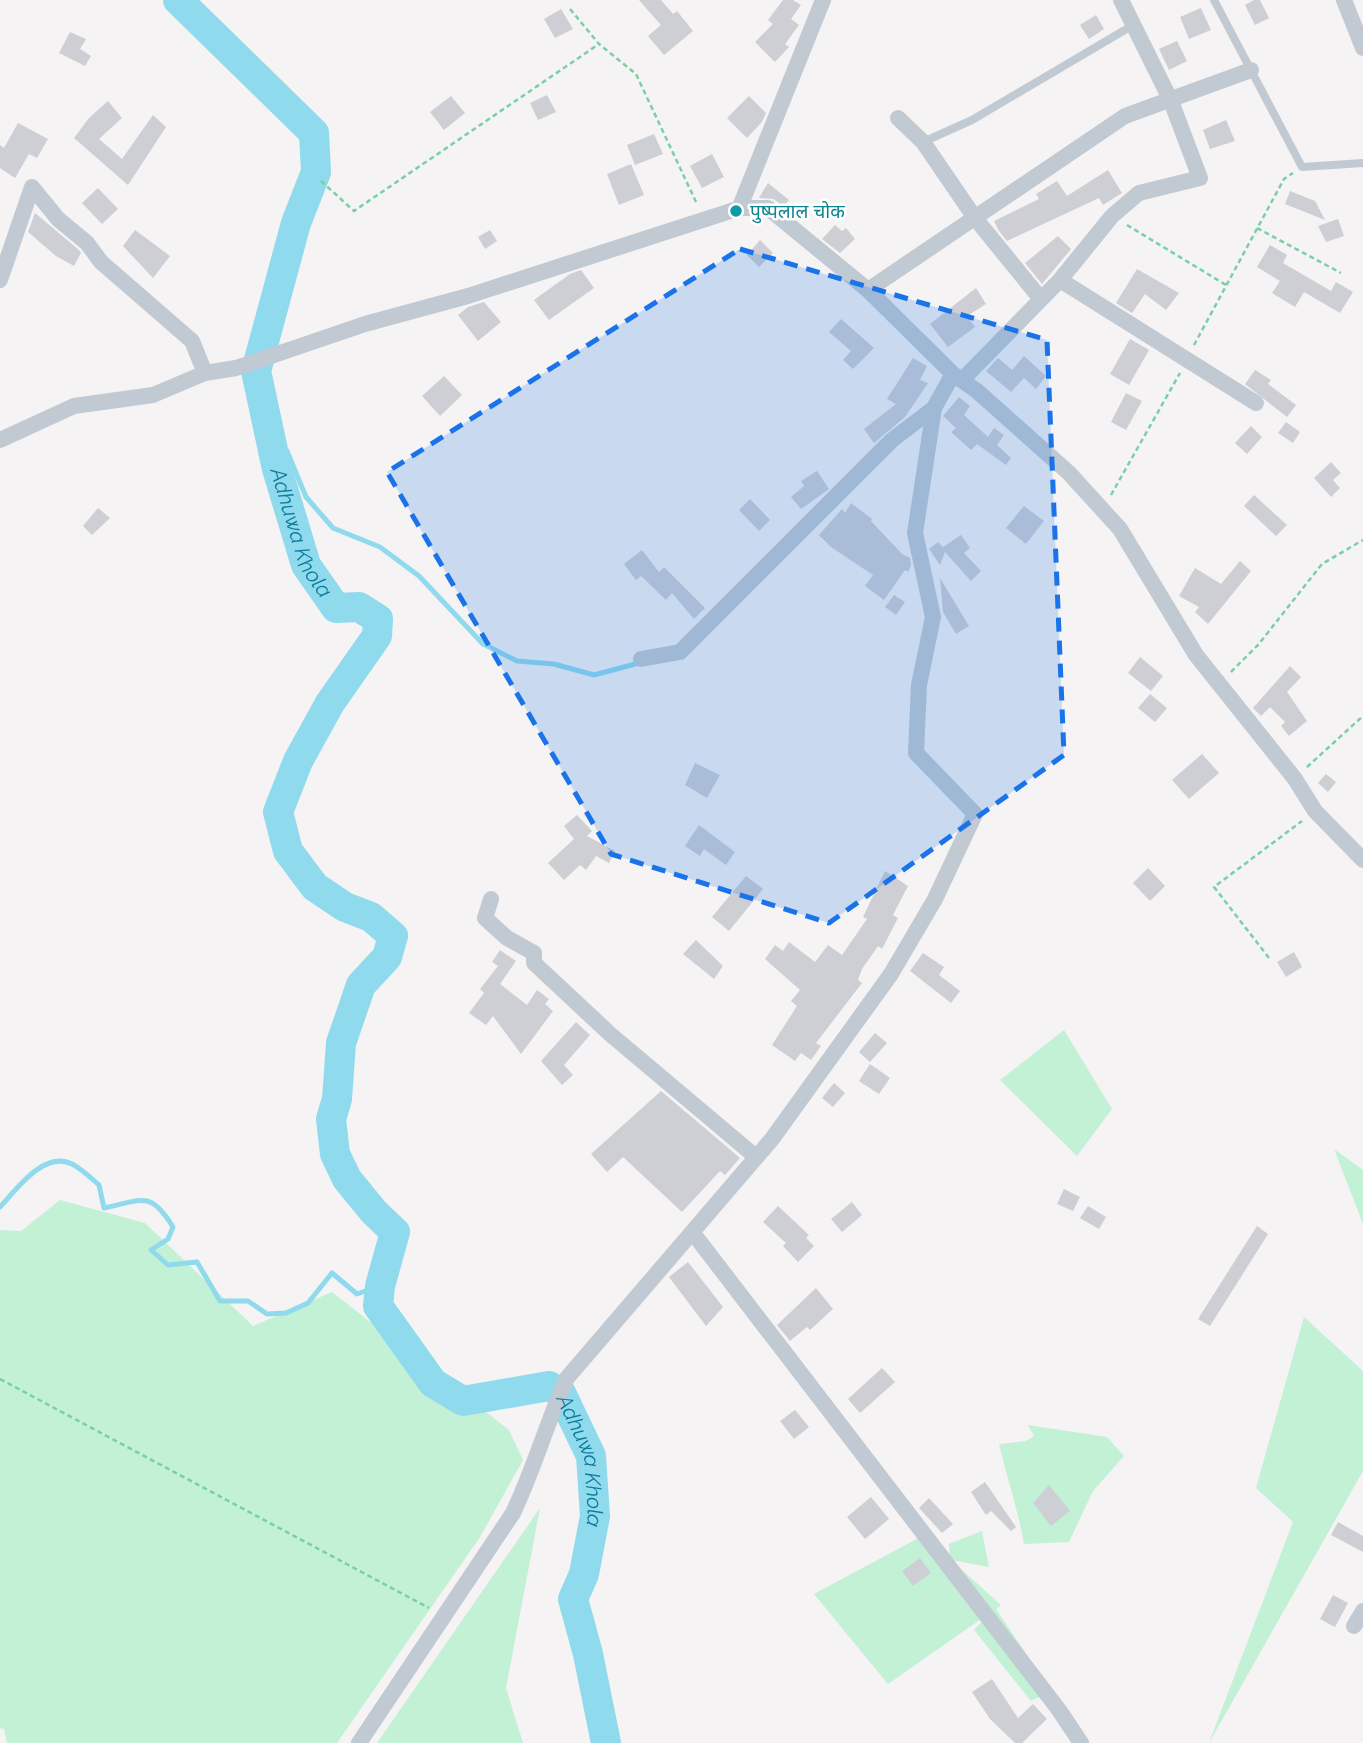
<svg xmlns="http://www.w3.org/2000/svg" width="1363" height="1743" viewBox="0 0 1363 1743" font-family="Raleway,'Noto Sans Devanagari',sans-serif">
<rect width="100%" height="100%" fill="#f5f3f3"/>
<path fill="#c3f1d5" d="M 1064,1030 L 1112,1109 L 1077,1156 L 1000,1080 Z
M 1334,1149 L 1363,1170 L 1363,1224 Z
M 60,1200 L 145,1223 L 253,1326 L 332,1292 L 509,1430 L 523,1460 L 480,1537 L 337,1743 L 7,1743 L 4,1729 L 0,1728 L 0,1230 L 21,1231 Z
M 1304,1317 L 1363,1371 L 1363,1471 L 1209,1743 L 1293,1522 L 1256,1488 Z
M 1028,1425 L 1107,1437 L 1124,1456 L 1093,1491 L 1069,1542 L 1024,1544 C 1018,1510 1007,1478 999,1444 L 1026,1441 L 1034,1436 Z
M 540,1508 L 506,1688 L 523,1743 L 377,1743 Z
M 982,1531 L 989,1567 L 951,1560 L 1001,1605 L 996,1609 L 1051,1691 L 1031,1701 L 974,1630 L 991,1612 L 888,1684 L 814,1594 L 924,1535 L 950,1557 L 949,1544 Z"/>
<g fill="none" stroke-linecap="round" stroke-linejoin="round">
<path stroke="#90daee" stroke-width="5" d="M 269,429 L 287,451 L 306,497 L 333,528 L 380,547 L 419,576 L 483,644 L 517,661 L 554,664 L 594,675 L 639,663
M 0,1207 C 16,1190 44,1150 72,1164 C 82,1169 91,1178 99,1185 L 104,1208 C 143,1200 150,1190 173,1227 L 168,1239 L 151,1250 L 168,1265 L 197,1262 L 220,1301 L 248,1301 L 267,1314 L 286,1313 L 308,1303 L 332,1273 L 357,1294 L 380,1286"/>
<path stroke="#90daee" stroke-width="30" id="s1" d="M 178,0 L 314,133 L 316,172 L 296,223 L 256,371 L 277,469 L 306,565 L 336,608 L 359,607 L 378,619 L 377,636 L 330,703 L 298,761 L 278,812 L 288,851 L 315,887 L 345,907 L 371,917 L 393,936 L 387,957 L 361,985 L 341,1043 L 337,1099 L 331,1119 L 335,1154 L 347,1179 L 374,1212 L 395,1232 L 380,1286 L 378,1306 L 433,1383 L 463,1401 L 549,1386 L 561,1393 L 591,1456 L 595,1516 L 584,1574 L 573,1599 L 588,1654 L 606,1743"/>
</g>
<path fill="#cdcfd5" d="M 639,0 L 661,0 L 673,14 L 677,11 L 693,31 L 664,55 L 648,36 L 661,25 Z
M 783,0 L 793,0 L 801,5 L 791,19 L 799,25 L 785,44 L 789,47 L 775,62 L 755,42 L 773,24 L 768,20 Z
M 1254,0 L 1260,0 L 1269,18 L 1255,25 L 1245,5 Z
M 1201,8 L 1211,30 L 1189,39 L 1180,17 Z
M 561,9 L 573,29 L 555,38 L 544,19 Z
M 1096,15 L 1104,29 L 1089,39 L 1080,25 Z
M 70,32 L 86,39 L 80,49 L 91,56 L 85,66 L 59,53 Z
M 1177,41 L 1187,61 L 1169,70 L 1159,49 Z
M 547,95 L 556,112 L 538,120 L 530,103 Z
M 451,96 L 465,113 L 444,130 L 430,112 Z
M 749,96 L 766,113 L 762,122 L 747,138 L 727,118 Z
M 108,101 L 122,118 L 99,139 L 122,159 L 153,115 L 166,127 L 128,185 L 74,138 L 89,118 Z
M 1226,120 L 1235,141 L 1210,149 L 1203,130 Z
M 18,123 L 48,139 L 37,158 L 29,154 L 15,178 L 0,168 L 0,145 L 4,148 Z
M 654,134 L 663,154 L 635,165 L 627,145 Z
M 712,154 L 724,177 L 702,188 L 690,166 Z
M 631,164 L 644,195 L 619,205 L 607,174 Z
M 1108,170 L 1122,193 L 1103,205 L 1099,198 L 1007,241 L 999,231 L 994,221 L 1039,199 L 1036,194 L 1057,181 L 1067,196 Z
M 768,183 L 789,200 L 783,207 L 774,199 L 759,198 Z
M 98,188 L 118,209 L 102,224 L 82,203 Z
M 1290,191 L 1315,201 L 1325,220 L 1285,204 Z
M 35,213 L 79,250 L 81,253 L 74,266 L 56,256 L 28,232 Z
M 1338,219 L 1344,236 L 1326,242 L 1318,226 Z
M 835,225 L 842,231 L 846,228 L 855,239 L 840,253 L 822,239 Z
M 135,230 L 170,256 L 153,278 L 123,246 Z
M 490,230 L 497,241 L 485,249 L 478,237 Z
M 1058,236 L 1071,249 L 1042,284 L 1025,263 Z
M 760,240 L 773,253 L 759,267 L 747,255 Z
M 1270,245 L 1287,255 L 1283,263 L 1331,291 L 1336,282 L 1353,292 L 1340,313 L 1304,292 L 1295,307 L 1272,293 L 1280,281 L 1257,267 Z
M 1137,269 L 1179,293 L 1166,310 L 1145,294 L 1132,313 L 1116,303 Z
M 581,270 L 594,288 L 549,320 L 534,300 L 570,274 Z
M 976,288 L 986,304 L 967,316 L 975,327 L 948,347 L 930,324 Z
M 484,302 L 501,322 L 478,341 L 458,315 L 468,307 Z
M 841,319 L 874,348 L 853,369 L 843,360 L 851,351 L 829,332 Z
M 1130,339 L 1149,350 L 1129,385 L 1110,374 Z
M 1024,356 L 1046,376 L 1036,389 L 1024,378 L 1011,392 L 986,371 L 998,358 L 1012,370 Z
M 913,358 L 927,366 L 920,380 L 928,383 L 905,417 L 874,443 L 864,429 L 896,404 L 887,399 Z
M 1255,370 L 1271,380 L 1268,384 L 1296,405 L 1287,417 L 1245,384 Z
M 444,376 L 462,395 L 440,416 L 422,396 Z
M 1126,393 L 1142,401 L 1126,430 L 1111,422 Z
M 959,397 L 970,406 L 964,415 L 988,437 L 994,428 L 1004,435 L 997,445 L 1011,458 L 1006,465 L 977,444 L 971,450 L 951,432 L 956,428 L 943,416 Z
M 1286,422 L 1300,432 L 1293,443 L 1278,433 Z
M 1251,426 L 1262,437 L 1247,454 L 1235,443 Z
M 1331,462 L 1341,473 L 1333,480 L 1340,488 L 1331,497 L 1314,478 Z
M 817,471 L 829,489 L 801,509 L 791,497 L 804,486 L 801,481 Z
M 1254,495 L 1287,525 L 1276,536 L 1244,506 Z
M 750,499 L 770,520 L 759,531 L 739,510 Z
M 851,503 L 872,519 L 871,521 L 902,554 L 910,558 L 911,566 L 908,572 L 905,570 L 884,600 L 865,586 L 873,575 L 831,547 L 819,535 L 842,509 L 845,513 Z
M 1024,506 L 1044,521 L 1026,544 L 1006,528 Z
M 98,508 L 110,518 L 92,535 L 83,526 Z
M 961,535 L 970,548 L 964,553 L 981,571 L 971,581 L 945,552 L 940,565 L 929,549 L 938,542 L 943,547 Z
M 642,550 L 659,572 L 664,567 L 705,608 L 694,619 L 672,593 L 666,600 L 641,576 L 636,580 L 624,564 Z
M 1240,561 L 1251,571 L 1208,624 L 1195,612 L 1199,607 L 1179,596 L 1195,568 L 1221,584 Z
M 940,578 L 969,626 L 956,634 L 943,612 Z
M 894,595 L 905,602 L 896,615 L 885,607 Z
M 1140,657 L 1163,676 L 1151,691 L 1128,673 Z
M 1290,666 L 1301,677 L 1287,692 L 1307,721 L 1289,736 L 1281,726 L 1285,722 L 1270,707 L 1261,716 L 1253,708 Z
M 1150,694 L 1167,708 L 1155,722 L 1138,708 Z
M 1202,754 L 1219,773 L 1189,799 L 1172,780 Z
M 695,763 L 720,775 L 707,798 L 685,785 Z
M 1326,774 L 1336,782 L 1328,792 L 1318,783 Z
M 577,815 L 592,831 L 587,836 L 615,851 L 609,863 L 596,856 L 586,870 L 580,865 L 564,880 L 548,863 L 574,839 L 564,826 Z
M 699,825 L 735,852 L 726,865 L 704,849 L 700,856 L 685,846 Z
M 1148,868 L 1165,886 L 1150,901 L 1133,883 Z
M 885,871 L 908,886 L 893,915 L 898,918 L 882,949 L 878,946 L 862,969 L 858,980 L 862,983 L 816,1043 L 821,1046 L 811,1060 L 801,1053 L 795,1061 L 772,1045 L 797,1006 L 791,1001 L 800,990 L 765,959 L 775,945 L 783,951 L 789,942 L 815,962 L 828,945 L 842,955 L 867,919 L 863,917 Z
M 746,876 L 763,889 L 729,931 L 712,917 Z
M 696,940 L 723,966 L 714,979 L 683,954 Z
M 500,950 L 516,961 L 500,984 L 527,1005 L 537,990 L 549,999 L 545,1004 L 553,1011 L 521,1054 L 493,1016 L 486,1025 L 469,1013 L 484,993 L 480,989 L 498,966 L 492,962 Z
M 1294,952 L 1302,967 L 1286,977 L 1277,962 Z
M 923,953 L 944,967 L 939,975 L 960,991 L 951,1003 L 910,971 Z
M 576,1022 L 590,1035 L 564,1065 L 573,1075 L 562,1085 L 541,1061 Z
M 875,1033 L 887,1043 L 870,1062 L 859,1052 Z
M 870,1064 L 890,1078 L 879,1094 L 859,1081 Z
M 834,1083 L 845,1093 L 833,1107 L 822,1098 Z
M 661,1091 L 740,1158 L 725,1175 L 720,1171 L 682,1212 L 623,1157 L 607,1172 L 591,1154 Z
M 1064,1189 L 1080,1197 L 1073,1211 L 1057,1204 Z
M 852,1202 L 862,1215 L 842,1232 L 831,1219 Z
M 778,1206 L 809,1235 L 806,1238 L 814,1246 L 798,1262 L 783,1246 L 786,1243 L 763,1222 Z
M 1088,1206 L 1106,1217 L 1099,1229 L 1080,1218 Z
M 1257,1226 L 1268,1234 L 1210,1326 L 1198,1319 Z
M 688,1262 L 723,1307 L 706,1326 L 669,1277 Z
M 816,1288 L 833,1309 L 810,1330 L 807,1327 L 790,1341 L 777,1325 Z
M 882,1368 L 895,1382 L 860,1413 L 848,1399 Z
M 795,1410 L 809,1427 L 794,1439 L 780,1421 Z
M 985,1482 L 1016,1527 L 1011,1531 L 991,1511 L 986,1515 L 971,1492 Z
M 1049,1485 L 1070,1511 L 1051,1526 L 1033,1503 Z
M 871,1497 L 889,1519 L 865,1539 L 847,1517 Z
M 929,1498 L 953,1524 L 942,1533 L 919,1508 Z
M 1338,1522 L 1363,1536 L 1363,1552 L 1331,1535 Z
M 920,1558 L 931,1573 L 913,1586 L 902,1571 Z
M 1333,1595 L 1348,1603 L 1335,1627 L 1320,1619 Z
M 992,1679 L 1018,1718 L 1033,1704 L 1047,1719 L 1022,1743 L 1015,1743 L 990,1719 L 972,1692 Z"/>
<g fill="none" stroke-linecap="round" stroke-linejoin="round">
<path stroke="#7ad0a6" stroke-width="2.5" stroke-dasharray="5 3.5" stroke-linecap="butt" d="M 570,9 L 599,44 L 636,74 L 697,204
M 321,181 L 354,211 L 599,44
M 1127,225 L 1226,285
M 1257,228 L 1341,273
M 1194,345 L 1284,179 L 1293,173
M 1111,495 L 1180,373
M 1231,672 L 1258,645 L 1322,564 L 1363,540
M 1307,767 L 1363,716
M 1269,958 L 1214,887 L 1302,821
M 0,1379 L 429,1608"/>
<path stroke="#c1cad2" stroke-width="8" d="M 1214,0 L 1302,167 L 1363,163
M 923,142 L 972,120 L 1135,24"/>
<path stroke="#c1cad2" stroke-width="16" d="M 1344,0 L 1363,48
M 898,118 L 923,142 L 975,218 L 1040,298
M 739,209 L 823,0
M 0,280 L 32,187 L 58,219 L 87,243 L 101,262 L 192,341 L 205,373
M 1060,280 L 1256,403
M 868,290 L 1125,116 L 1251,70
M 963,379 L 1060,280 L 1112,216 L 1139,193 L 1200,178 L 1171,101 L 1121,0
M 0,440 L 74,406 L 153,395 L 205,373 L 236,368 L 365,324 L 468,296 L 740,208 L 768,208 L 868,290 L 953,374 L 977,391 L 1069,473 L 1120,529 L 1196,655 L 1295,779 L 1315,811 L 1363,860
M 641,659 L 680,652 L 892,440 L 934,408
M 491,899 L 485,918 L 507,938 L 534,953 L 534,963 L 610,1034 L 756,1157
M 693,1233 L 1059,1710 L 1081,1743
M 1354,1626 L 1363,1611
M 359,1743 L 513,1513 C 534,1469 547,1422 567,1378 L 772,1139 L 891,974 L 935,899 L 975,814 L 916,753 L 919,685 L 933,617 L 915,533 L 934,408 L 953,374"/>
</g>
<path fill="#1a73e8" fill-opacity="0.2" stroke="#1a73e8" stroke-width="5" stroke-dasharray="14 9" stroke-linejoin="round" d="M 740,249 L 1047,340 L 1064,755 L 829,923 L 611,854 L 387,472 Z"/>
<circle fill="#0f9aa8" stroke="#fff" stroke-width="2.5" cx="736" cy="211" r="7"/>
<g text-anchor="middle" stroke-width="5" stroke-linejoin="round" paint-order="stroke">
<g font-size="19" fill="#0d838f" stroke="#fff" text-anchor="start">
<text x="750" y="218">पुष्पलाल चोक</text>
</g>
<g font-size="21" font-style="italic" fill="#0c7c9b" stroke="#fff">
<text dy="7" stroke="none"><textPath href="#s1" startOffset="606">Adhuwa Khola</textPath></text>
<text dy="7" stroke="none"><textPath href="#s1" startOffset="1846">Adhuwa Khola</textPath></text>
</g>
</g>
</svg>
